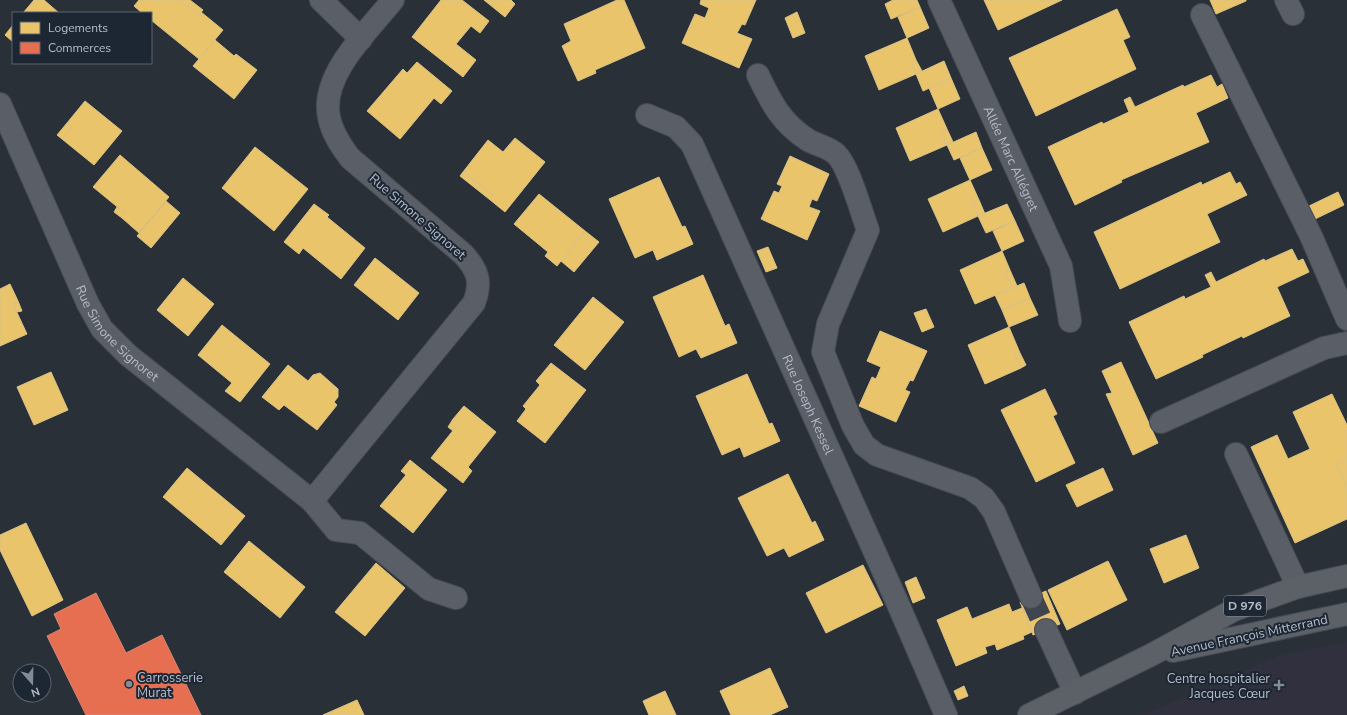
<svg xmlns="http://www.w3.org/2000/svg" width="1347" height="715" viewBox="0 0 1347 715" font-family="'Nunito Sans',sans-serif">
<rect width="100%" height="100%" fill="#2a3038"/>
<path fill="#31303e" d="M 1347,642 L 1347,715 L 1142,715 L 1281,655 Z"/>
<path fill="#e9c46a" stroke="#d9c286" d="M 34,0 L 44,0 L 59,13 L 23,13 Z
M 139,0 L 180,0 L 199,15 L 201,12 L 223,30 L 199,59 L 151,20 L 151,13 L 142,13 L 134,6 Z
M 180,0 L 190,0 L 203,10 L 199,15 Z
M 441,0 L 462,0 L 489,21 L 480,33 L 471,26 L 456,44 L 476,60 L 463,77 L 412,37 Z
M 484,0 L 511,0 L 515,4 L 505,17 Z
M 617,0 L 624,0 L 645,48 L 595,70 L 596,73 L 578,81 L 562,46 L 571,41 L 564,24 Z
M 701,0 L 756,0 L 745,25 L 742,24 L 737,33 L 752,39 L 739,68 L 682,43 L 695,14 L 705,18 L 709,8 L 700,4 Z
M 893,0 L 917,0 L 920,7 L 891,19 L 885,4 Z
M 984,0 L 1062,0 L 998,30 Z
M 1210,0 L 1246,0 L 1246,1 L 1216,14 Z
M 920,7 L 929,28 L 907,38 L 898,17 Z
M 1117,9 L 1130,37 L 1123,40 L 1136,69 L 1036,116 L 1009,58 Z
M 797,12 L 805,33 L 793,38 L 785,18 Z
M 13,25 L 13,42 L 5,35 Z
M 907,38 L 916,60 L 911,62 L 916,74 L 879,90 L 865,56 Z
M 215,40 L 234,56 L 236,54 L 257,70 L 234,99 L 193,66 Z
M 916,60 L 922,71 L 916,74 L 911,62 Z
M 944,61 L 951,78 L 923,91 L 916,74 Z
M 417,62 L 452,91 L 441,104 L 434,98 L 400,139 L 367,111 L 403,69 L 407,73 Z
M 1211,75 L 1217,87 L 1222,84 L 1228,98 L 1196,113 L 1209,142 L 1121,180 L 1122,182 L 1075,205 L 1048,147 L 1102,122 L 1103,124 L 1129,112 L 1124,100 L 1130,97 L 1135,107 L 1183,85 L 1184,87 Z
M 951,78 L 960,99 L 938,109 L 929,88 Z
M 85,101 L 122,131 L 94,165 L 62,139 L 72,127 L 67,123 Z
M 938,109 L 947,129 L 941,132 L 947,145 L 910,161 L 896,128 Z
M 67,123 L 72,127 L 62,139 L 57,135 Z
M 947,129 L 953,142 L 947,145 L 941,132 Z
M 976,132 L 982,148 L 954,160 L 947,145 Z
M 515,138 L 545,162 L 505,212 L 489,199 L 493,195 L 463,172 L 488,140 L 503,152 Z
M 255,147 L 308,189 L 274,231 L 222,188 Z
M 982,148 L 992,170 L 970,180 L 960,158 Z
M 120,155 L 169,197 L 139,233 L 122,218 L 126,214 L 93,187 Z
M 790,156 L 829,174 L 817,201 L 812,199 L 809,207 L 820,211 L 807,240 L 761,219 L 774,191 L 779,193 L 782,186 L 777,184 Z
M 463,172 L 493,195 L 489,199 L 460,176 Z
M 1230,172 L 1236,184 L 1240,182 L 1247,195 L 1207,214 L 1220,242 L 1120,289 L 1094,232 L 1201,182 L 1202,185 Z
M 659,177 L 682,227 L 685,226 L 693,244 L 657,260 L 653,250 L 635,258 L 609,199 Z
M 970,180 L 979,200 L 973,202 L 978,216 L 943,232 L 928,199 Z
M 1338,192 L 1344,205 L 1315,219 L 1309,206 Z
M 539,194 L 585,231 L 557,266 L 545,256 L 548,252 L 514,224 Z
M 979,200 L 985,214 L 978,216 L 973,202 Z
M 166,201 L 180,213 L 151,248 L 137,236 Z
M 314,204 L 329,215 L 327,217 L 365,248 L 341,279 L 303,248 L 299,254 L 284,242 Z
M 1007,204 L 1015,221 L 986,233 L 978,216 Z
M 117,207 L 126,214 L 122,218 L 114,212 Z
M 1015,221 L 1024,241 L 1002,251 L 993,231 Z
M 585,231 L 599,242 L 574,272 L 561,261 Z
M 768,247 L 777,268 L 766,272 L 757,251 Z
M 1292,249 L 1298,261 L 1303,259 L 1309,272 L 1277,287 L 1290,316 L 1243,338 L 1242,336 L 1202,355 L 1203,357 L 1156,379 L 1129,322 L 1184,296 L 1185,299 L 1211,287 L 1205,275 L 1211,272 L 1216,282 L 1264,259 L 1265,261 Z
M 1002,251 L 1010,270 L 1005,272 L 1012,288 L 975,304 L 960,270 Z
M 375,258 L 419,293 L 398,320 L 354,285 Z
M 1010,270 L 1017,286 L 1012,288 L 1005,272 Z
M 703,275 L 725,326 L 729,324 L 737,343 L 701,358 L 696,349 L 679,357 L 653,297 Z
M 183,278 L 214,304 L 188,336 L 157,310 Z
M 1024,283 L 1030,298 L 1002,310 L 995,295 Z
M 10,284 L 18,301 L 13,304 L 27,334 L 0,346 L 0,289 Z
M 593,297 L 624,322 L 585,370 L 554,345 Z
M 1030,298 L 1038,315 L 1009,327 L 1002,310 Z
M 18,301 L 22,311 L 17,312 L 13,304 Z
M 926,309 L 934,327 L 922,332 L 914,313 Z
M 222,325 L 270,364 L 240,402 L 225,391 L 232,383 L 198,355 Z
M 1009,327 L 1020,353 L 1015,355 L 1021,368 L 985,384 L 968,345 Z
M 880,331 L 927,351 L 913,381 L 910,380 L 905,390 L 910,392 L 896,422 L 859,406 L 872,377 L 876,379 L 881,367 L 867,361 Z
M 1020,353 L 1026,365 L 1021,368 L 1015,355 Z
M 1121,362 L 1158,443 L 1133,455 L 1106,394 L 1112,393 L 1102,371 Z
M 551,363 L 586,390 L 545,443 L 517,421 L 526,409 L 523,406 L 540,385 L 536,381 Z
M 288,365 L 308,381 L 313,375 L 320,373 L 338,389 L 338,397 L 334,402 L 337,405 L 317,430 L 284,405 L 279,410 L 262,397 Z
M 51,372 L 68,410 L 34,425 L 17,387 Z
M 747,374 L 769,424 L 772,423 L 780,441 L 744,457 L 740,447 L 722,455 L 696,396 Z
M 1045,389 L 1057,414 L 1053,416 L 1075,463 L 1036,482 L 1001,410 Z
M 1332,394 L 1347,425 L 1347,460 L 1336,465 L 1347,488 L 1347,519 L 1295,543 L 1251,447 L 1277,435 L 1288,459 L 1310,449 L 1293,412 Z
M 464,406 L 496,432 L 468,467 L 472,471 L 463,483 L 431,458 L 459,423 L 453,419 Z
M 453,419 L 459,423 L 453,431 L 448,427 Z
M 410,460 L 447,490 L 413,533 L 380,506 L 406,475 L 401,471 Z
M 1347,460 L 1347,488 L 1336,465 Z
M 187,468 L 245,516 L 221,545 L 163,497 Z
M 1103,468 L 1113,490 L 1077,507 L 1066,485 Z
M 788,474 L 812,523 L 815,521 L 824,540 L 789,557 L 784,548 L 767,556 L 738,498 Z
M 26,523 L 63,600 L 32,616 L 0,550 L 0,535 Z
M 1186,535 L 1199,568 L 1164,583 L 1150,549 Z
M 249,541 L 305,587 L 280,618 L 224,572 Z
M 1108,561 L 1127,600 L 1067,630 L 1048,590 Z
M 376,563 L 405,588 L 365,636 L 335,612 Z
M 863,565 L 883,605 L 826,633 L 806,593 Z
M 916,577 L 925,598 L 913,603 L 905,582 Z
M 1046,591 L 1060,624 L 1033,635 L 1020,602 Z
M 1009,604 L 1012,612 L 1022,608 L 1032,632 L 1023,636 L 1024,639 L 997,650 L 995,644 L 985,647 L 987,653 L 956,666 L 937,620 L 967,607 L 972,619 Z
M 770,668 L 788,707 L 770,715 L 731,715 L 720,691 Z
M 964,686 L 968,696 L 958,700 L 954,691 Z
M 665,691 L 676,715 L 649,715 L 643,701 Z
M 357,700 L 364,715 L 323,715 Z"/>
<path fill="#e76f51" stroke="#d88675" d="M 96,593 L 126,653 L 162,635 L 201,715 L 86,715 L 47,636 L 61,629 L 54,614 Z"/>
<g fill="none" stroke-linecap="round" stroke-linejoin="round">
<path stroke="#3f454e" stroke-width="22" stroke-dasharray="22 11" stroke-linecap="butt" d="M 1031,597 L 1046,630"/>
<g stroke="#484c53" stroke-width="24">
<g id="minor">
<path d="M 321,0 L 361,39"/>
<path id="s1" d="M 939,0 L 1061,266 L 1070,321"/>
<path d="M 1286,0 L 1293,14"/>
<path d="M 1202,15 L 1311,236 L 1347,319"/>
<path d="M 758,75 C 771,102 781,123 808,140 C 816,145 829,147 836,154 C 849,166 861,212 868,230 L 828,324 L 823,352 L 853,426 L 864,445 L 877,455 L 970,488 L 984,498 L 994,512 L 1031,597"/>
<path id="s2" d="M 0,104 L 88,304 L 102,329 L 128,355 L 312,501 L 474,303 C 482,282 478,270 463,254 L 350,158 C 341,146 332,133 329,117 C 320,75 369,30 393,0"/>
<path id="s3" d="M 647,115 L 676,127 L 692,144 L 898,604 L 946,715"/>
<path d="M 1161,422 L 1324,348 L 1347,343"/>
<path d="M 1236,454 L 1298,587"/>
<path d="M 312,501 L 336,530 L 360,533 L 429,589 L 456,598"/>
<path d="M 1046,630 L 1075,693"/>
</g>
</g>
<g stroke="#484c55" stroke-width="24">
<path id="major" d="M 1173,651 L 1347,614
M 1029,715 L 1151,655 L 1234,610 L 1298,587 L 1347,576"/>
</g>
<use href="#minor" stroke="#5a5e66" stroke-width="22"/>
<use href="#major" stroke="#5c6168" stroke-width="22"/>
</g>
<g fill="#848b96" stroke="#1d2633" stroke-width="1.5">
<circle cx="129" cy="684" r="4"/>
<path d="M1277 679h4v4h4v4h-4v4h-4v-4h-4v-4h4z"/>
</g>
<g text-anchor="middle" stroke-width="4" stroke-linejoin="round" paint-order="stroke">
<rect fill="#1d2633" stroke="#878f9c" stroke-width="1" x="1224" y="596" width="42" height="20" rx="3"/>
<g font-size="12" font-weight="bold" fill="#b4bcc9">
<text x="1245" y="610">D 976</text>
</g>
<g font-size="13" fill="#b4bcc9" stroke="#1d2633">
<text dy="5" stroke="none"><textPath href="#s1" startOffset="174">Allée Marc Allégret</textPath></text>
<text transform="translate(418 216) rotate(41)" y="5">Rue Simone Signoret</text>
<text dy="5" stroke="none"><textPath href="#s2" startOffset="260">Rue Simone Signoret</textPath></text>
<text dy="5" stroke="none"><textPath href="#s3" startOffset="340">Rue Joseph Kessel</textPath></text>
<text transform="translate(1249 635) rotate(-12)" y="5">Avenue François Mitterrand</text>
</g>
<g font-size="13" fill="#b4bcc9" stroke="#1d2633" text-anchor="start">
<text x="137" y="682">Carrosserie<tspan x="137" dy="15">Murat</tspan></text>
<text x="1270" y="683" text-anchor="end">Centre hospitalier<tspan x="1270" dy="15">Jacques Cœur</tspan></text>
</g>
</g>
<rect x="12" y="12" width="140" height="52" fill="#1d2633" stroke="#59626f"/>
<rect x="20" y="22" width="20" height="12" fill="#e9c46a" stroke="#59626f"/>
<text x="48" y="32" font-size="12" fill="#b4bcc9">Logements</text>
<rect x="20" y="42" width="20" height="12" fill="#e76f51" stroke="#59626f"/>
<text x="48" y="52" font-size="12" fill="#b4bcc9">Commerces</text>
<g transform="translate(32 683) rotate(160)"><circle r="19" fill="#1d2633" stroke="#59626f"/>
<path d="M0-3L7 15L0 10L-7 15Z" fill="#848b96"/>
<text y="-6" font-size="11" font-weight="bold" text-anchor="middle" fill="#b4bcc9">N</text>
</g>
</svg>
